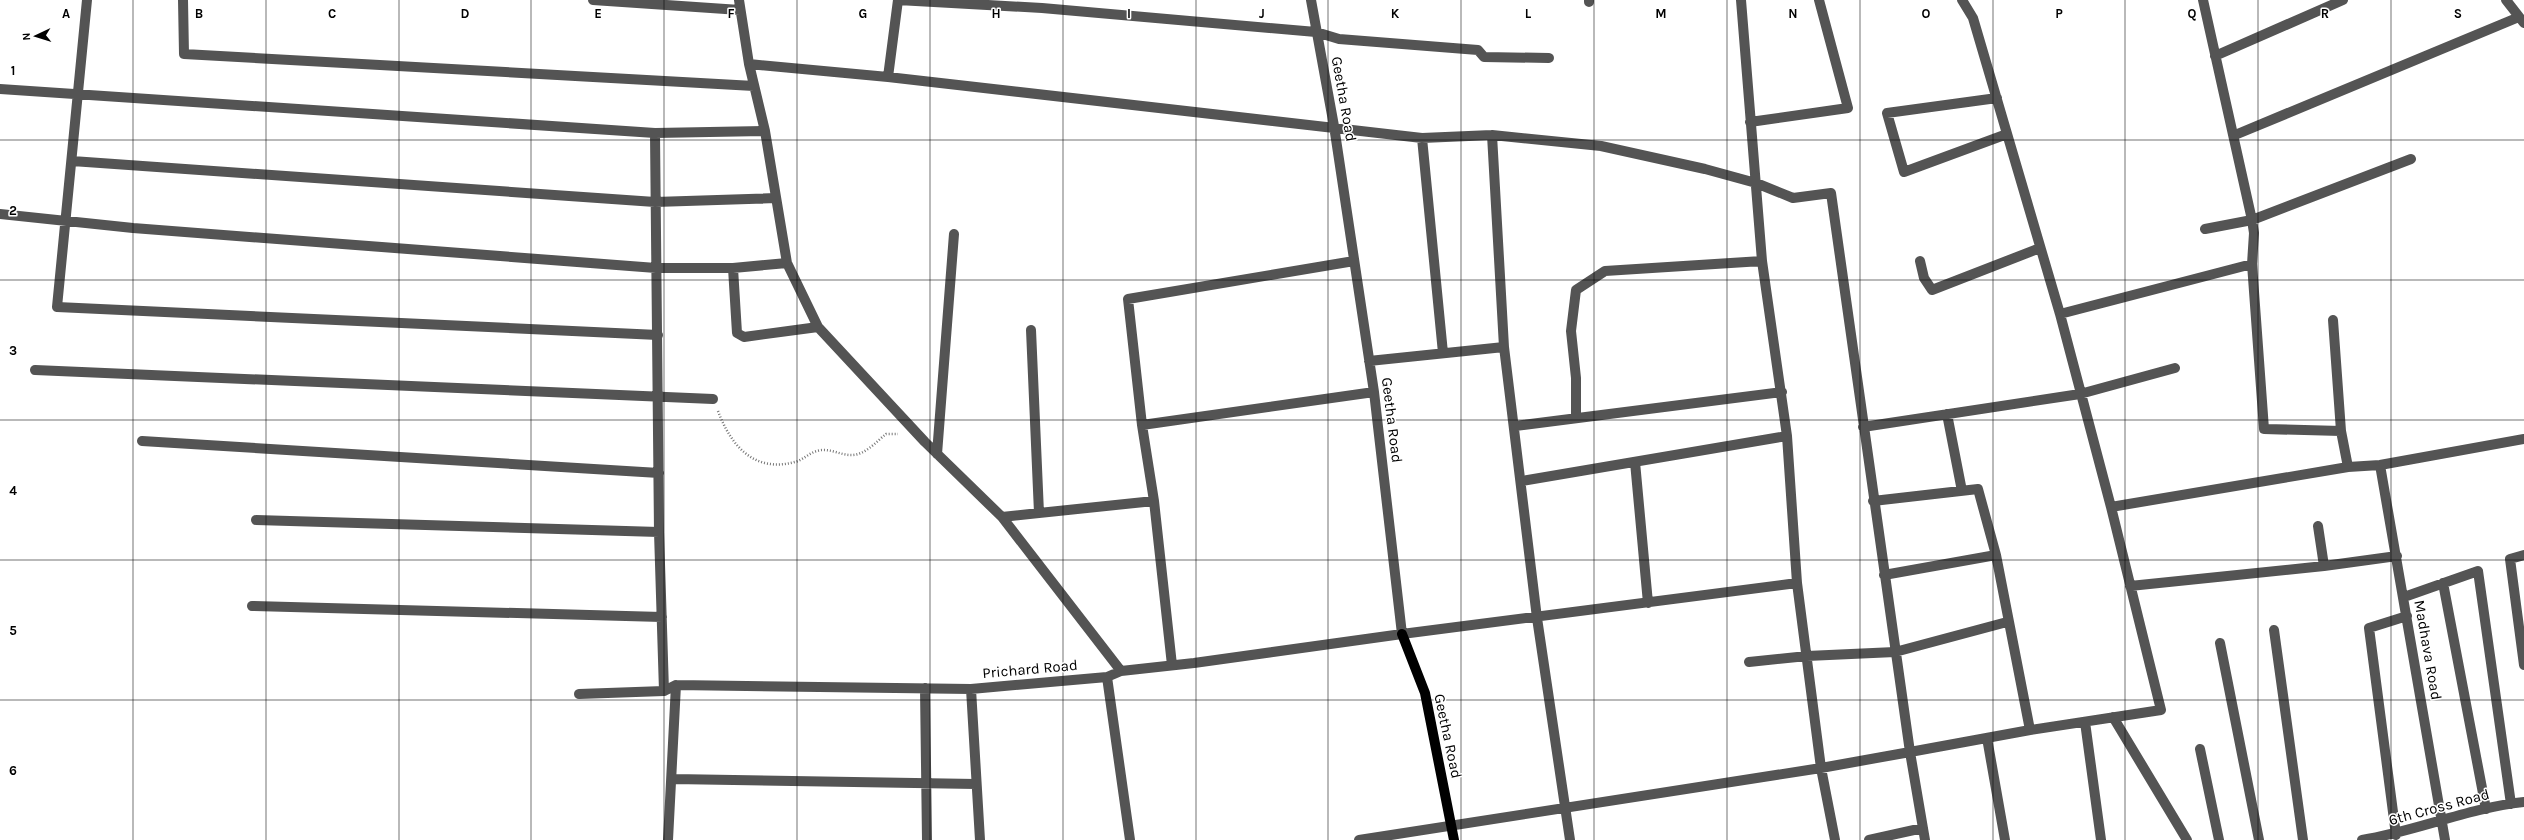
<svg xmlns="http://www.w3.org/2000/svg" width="2524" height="840" viewBox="0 0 2524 840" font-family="Karla,sans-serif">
<rect width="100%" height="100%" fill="#fff"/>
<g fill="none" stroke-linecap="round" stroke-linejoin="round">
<path stroke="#767676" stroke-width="2.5" stroke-dasharray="1 2" stroke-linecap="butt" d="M 718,411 C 731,446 754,473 795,462 C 803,460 809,453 817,451 C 829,447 841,456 853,455 C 866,454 877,441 886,434 L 898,434"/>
<path stroke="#545454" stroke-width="10" d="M 87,0 L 57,307 L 658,335
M 183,0 L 184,54 L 754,86
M 593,0 L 740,10
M 739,0 L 749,64 L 765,131 L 787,263 L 818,327 L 925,442 L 1002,517 L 1121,671 L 1194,663 L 1402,634 L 1797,583
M 1311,0 L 1334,126 L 1374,392 L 1402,634
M 1741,0 L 1762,261 L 1787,436 L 1797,583 L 1821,768 L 1835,840
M 2203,0 L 2252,220 L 2254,233 L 2252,264
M 2506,0 L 2524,23
M 1589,2 L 1589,0
M 2215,56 L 2343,0
M 749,64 L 888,77 L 1422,138 L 1492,135 L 1601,146 L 1705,169 L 1756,183 L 1793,198 L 1831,193 L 1910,752 L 1821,768 L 1359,840
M 888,77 L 898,0 L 1042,8 L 1316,32 L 1339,39 L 1478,50 L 1484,57 L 1549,58
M 0,89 L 655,133
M 1997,98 L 1887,113 L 1904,172 L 2007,134
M 1750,122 L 1848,108 L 1819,0
M 1492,135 L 1504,347 L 1537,618 L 1570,840
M 2235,135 L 2519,17
M 1422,138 L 1443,353
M 72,161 L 655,202 L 776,198
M 0,214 L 133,228 L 656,268 L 733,268 L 787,263
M 2205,229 L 2252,220 L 2411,159
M 1920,261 L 1924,278 L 1932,290 L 2040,248
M 733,268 L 737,333 L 744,337 L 818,327
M 2060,314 L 2252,264 L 2264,429 L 2341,431 L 2348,467
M 2333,320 L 2341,431
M 1369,361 L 1504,347
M 35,370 L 713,399
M 1947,414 L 1962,491
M 1576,418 L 1576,378 L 1571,331 L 1576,290 L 1605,271 L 1762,261
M 1142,425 L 1374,392
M 1515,426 L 1782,392
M 1863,427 L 2080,394 L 2175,368
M 142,441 L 659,473
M 937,454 L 954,234
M 1635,462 L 1648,603
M 2380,465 L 2445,840
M 1522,481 L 1787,436
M 1154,501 L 1142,425 L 1128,299 L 1354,261
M 1873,501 L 1978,489 L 1996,555
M 2111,507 L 2348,467 L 2380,465 L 2524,439
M 1039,513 L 1154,501 L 1172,665
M 1002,517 L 1039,513 L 1031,330
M 256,520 L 659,532
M 2524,555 L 2510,559 L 2524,665
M 2324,566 L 2397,556
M 1884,575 L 1996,555 L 2030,730
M 2443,583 L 2486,809
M 2130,586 L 2324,566 L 2318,526
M 2404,597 L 2478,571 L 2511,804
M 252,606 L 662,617
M 2274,630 L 2303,840
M 2220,643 L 2259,840
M 1749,662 L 1807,656 L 1895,652 L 2007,622
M 1107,677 L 1130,840
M 925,688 L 927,840
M 664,691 L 659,532 L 655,133 L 765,131
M 579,694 L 664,691 L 676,685 L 971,689
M 2113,717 L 2187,840
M 2085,722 L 2101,840
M 1987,738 L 2005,840
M 2200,749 L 2219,840
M 673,779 L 976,784
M 2396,835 L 2369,628 L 2407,616
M 668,840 L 676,685
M 980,840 L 971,689 L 1107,677 L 1121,671
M 1869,840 L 1923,828
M 1925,840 L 1910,752 L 2030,730 L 2161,710 L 2111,507 L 2060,314 L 1973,18 L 1962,0
M 2362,840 C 2417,831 2468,808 2524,802"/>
<path stroke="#000" stroke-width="10" d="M 1402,634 L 1425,693 L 1454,840"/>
</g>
<path fill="none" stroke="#000" stroke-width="1" stroke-opacity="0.55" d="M 133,0 L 133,840M 266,0 L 266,840M 399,0 L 399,840M 531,0 L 531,840M 664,0 L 664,840M 797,0 L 797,840M 930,0 L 930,840M 1063,0 L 1063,840M 1196,0 L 1196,840M 1328,0 L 1328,840M 1461,0 L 1461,840M 1594,0 L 1594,840M 1727,0 L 1727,840M 1860,0 L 1860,840M 1993,0 L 1993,840M 2125,0 L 2125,840M 2258,0 L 2258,840M 2391,0 L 2391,840M 0,140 L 2524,140M 0,280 L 2524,280M 0,420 L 2524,420M 0,560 L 2524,560M 0,700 L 2524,700"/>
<g text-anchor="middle" stroke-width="3" stroke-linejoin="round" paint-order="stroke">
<g font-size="15" fill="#000" stroke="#fff">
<text transform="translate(1344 99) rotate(80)" y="5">Geetha Road</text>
<text transform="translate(1392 420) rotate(83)" y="5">Geetha Road</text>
<text transform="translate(2428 650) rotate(80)" y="5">Madhava Road</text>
<text transform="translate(1030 669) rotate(-5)" y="5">Prichard Road</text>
<text transform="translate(1448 736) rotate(78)" y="5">Geetha Road</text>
<text transform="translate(2439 807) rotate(-15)" y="5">6th Cross Road</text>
</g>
</g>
<g font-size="13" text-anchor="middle" font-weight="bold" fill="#000" stroke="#fff" stroke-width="3" stroke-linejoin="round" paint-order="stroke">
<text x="66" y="18">A</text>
<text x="199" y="18">B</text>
<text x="332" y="18">C</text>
<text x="465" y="18">D</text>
<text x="598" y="18">E</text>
<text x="731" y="18">F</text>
<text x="863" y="18">G</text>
<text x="996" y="18">H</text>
<text x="1129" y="18">I</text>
<text x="1262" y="18">J</text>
<text x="1395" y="18">K</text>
<text x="1528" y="18">L</text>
<text x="1661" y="18">M</text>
<text x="1793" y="18">N</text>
<text x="1926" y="18">O</text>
<text x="2059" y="18">P</text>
<text x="2192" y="18">Q</text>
<text x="2325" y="18">R</text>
<text x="2458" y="18">S</text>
<text x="13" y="75">1</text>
<text x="13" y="215">2</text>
<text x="13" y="355">3</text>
<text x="13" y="495">4</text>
<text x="13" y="635">5</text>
<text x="13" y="775">6</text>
</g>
<g transform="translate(36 36) rotate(266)" stroke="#ffffff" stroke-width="3" paint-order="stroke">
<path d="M0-3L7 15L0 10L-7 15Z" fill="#000000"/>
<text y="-6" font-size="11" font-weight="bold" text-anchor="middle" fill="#000000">N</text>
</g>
</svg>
